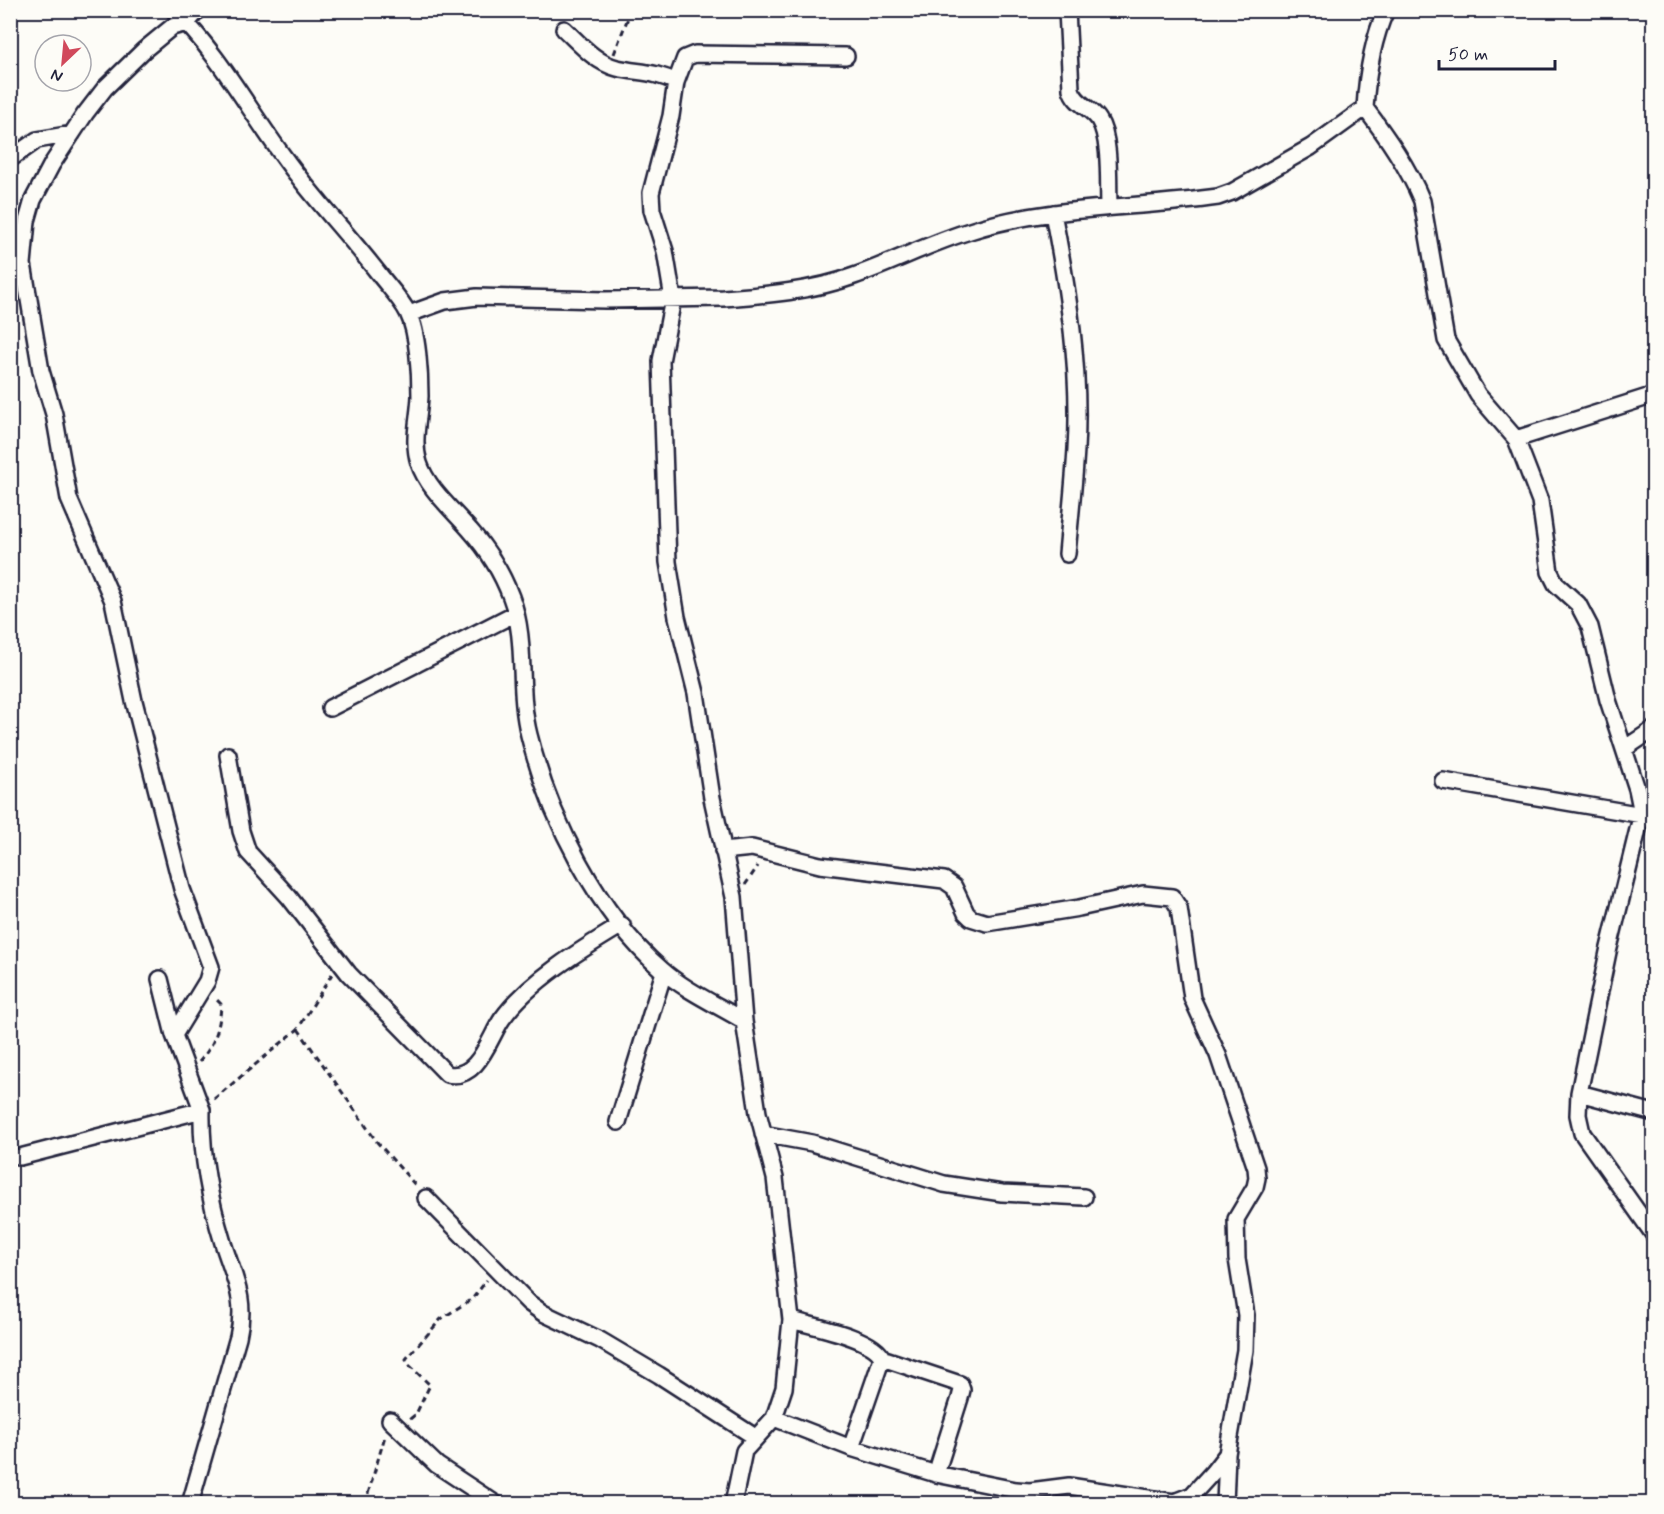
<svg xmlns="http://www.w3.org/2000/svg" width="1664" height="1514" viewBox="0 0 1664 1514" font-family="Mynerve,sans-serif">
<rect width="100%" height="100%" fill="#fdfcf7"/>
<filter id="ink" filterUnits="userSpaceOnUse"><feTurbulence type="fractalNoise" baseFrequency=".0167" numOctaves="2"/><feDisplacementMap in="SourceGraphic" scale="12" xChannelSelector="R" yChannelSelector="G"/><feConvolveMatrix kernelMatrix="1 2 1 2 8 2 1 2 1" color-interpolation-filters="sRGB"/></filter>
<g filter="url(#ink)">
<g fill="none" stroke-linecap="round" stroke-linejoin="round">
<g stroke="#22223b" stroke-width="20">
<path id="minor" d="M 174,10 C 218,53 247,107 283,156 C 312,197 348,234 379,274 C 388,286 401,299 408,313 C 418,333 420,374 420,396 C 419,419 412,441 419,463 C 427,488 453,510 470,530 C 487,549 502,573 511,597 C 528,642 517,689 529,735 C 549,817 598,914 662,970 C 683,989 719,1006 744,1021
M 1067,10 L 1071,89 C 1075,104 1092,108 1099,120 C 1111,139 1108,183 1109,205
M 1386,10 C 1372,41 1367,75 1365,108 C 1387,137 1408,167 1422,201 L 1446,340 L 1478,395 L 1516,439 L 1540,501 L 1550,572 L 1556,584 L 1578,604 L 1590,627 L 1608,700 L 1637,789 L 1642,813 L 1608,952 L 1579,1093 L 1578,1115 L 1582,1133 L 1654,1235
M 564,29 C 579,43 596,63 617,68 C 639,73 654,71 676,82 L 671,116 L 651,193 L 652,210 L 665,251 L 673,299 L 661,361 L 668,562 L 677,617 L 696,693 L 712,798 L 734,897 L 744,1021 L 758,1113 L 775,1178 L 791,1320 L 784,1388 L 774,1418 L 744,1451 L 733,1504
M 676,82 L 685,58 L 695,54 L 846,56
M 10,159 L 37,140 L 72,134
M 1053,213 C 1068,290 1081,370 1076,449 C 1074,484 1070,519 1067,554
M 409,314 L 445,301 L 477,297 L 605,300 L 723,298 C 766,295 813,291 854,276 C 894,262 932,242 973,230 C 1053,205 1136,209 1218,197 L 1232,192 L 1311,147 L 1365,108
M 1516,439 L 1654,395
M 330,708 L 516,613
M 1624,749 L 1654,729
M 228,755 L 241,831 L 248,852 L 289,897 L 349,974 L 447,1074 C 478,1081 489,1038 502,1019 C 529,981 582,949 622,925
M 1443,781 L 1654,817
M 723,851 L 752,848 L 820,865 L 944,880 L 954,887 L 966,913 L 971,918 L 987,923 L 1079,908 L 1143,894 L 1172,897 L 1179,908 L 1192,998 L 1218,1055 L 1256,1168 L 1257,1178 L 1255,1187 L 1236,1219 L 1237,1259 L 1246,1315 L 1245,1350 L 1227,1454 L 1213,1472 L 1192,1495 L 1174,1502 L 1069,1486 L 1030,1491 L 1016,1490 L 936,1474 L 851,1448 L 774,1418
M 174,1035 L 207,981 L 211,967 L 182,889 L 134,701 L 113,601 L 69,499 L 54,414 L 41,371 L 23,264 L 27,221 L 33,200 L 52,164 L 85,114 L 105,88 L 144,50 L 172,27 L 187,23 L 198,10
M 1579,1093 L 1654,1113
M 618,1122 L 664,972
M 763,1134 L 812,1143 L 944,1184 L 1002,1193 L 1084,1197
M 20,1157 L 202,1110 L 174,1035 L 160,979
M 426,1198 L 529,1303 L 543,1313 L 600,1340 L 659,1375 L 755,1437
M 791,1320 C 812,1326 875,1338 882,1358 L 960,1384 L 962,1390 L 960,1398 L 936,1474
M 390,1420 L 437,1465 L 496,1504
M 851,1448 L 882,1358
M 190,1504 L 238,1337 C 247,1299 234,1278 223,1243 C 210,1201 201,1154 202,1110
M 1225,1504 L 1227,1454"/>
</g>
<path stroke="#22223b" stroke-width="3" stroke-dasharray="6 4.5" stroke-linecap="butt" d="M 614,54 L 631,10
M 745,885 L 758,866
M 298,1029 L 377,1142 L 417,1187
M 199,1062 C 215,1044 220,1028 221,1004 L 214,997
M 214,1099 L 298,1029 L 332,974
M 410,1419 L 416,1414 L 430,1385 L 407,1363 L 406,1359 L 441,1319 L 473,1298 L 487,1280
M 365,1504 L 385,1436"/>
<use href="#minor" stroke="#fdfcf7" stroke-width="15"/>
</g>
</g>
<rect width="1664" height="1514" fill="none" stroke="#fdfcf7" stroke-width="36"/>
<rect x="18" y="18" width="1628" height="1478" fill="none" stroke="#22223b" stroke-width="2" filter="url(#ink)"/>
<g transform="translate(63 63) rotate(206)"><circle r="28" fill="#fdfcf7" stroke="#a5a5ac" stroke-width="1.5"/>
<path d="M0-4.5L10 22L0 15L-10 22Z" fill="#d1495b"/>
<text y="-9" font-size="16" font-weight="bold" text-anchor="middle" fill="#22223b">N</text>
</g>
<path d="M1439 60v9h116v-9" fill="none" stroke="#22223b" stroke-width="3"/>
<text x="1448" y="60" font-size="18" fill="#22223b" stroke="#fdfcf7" stroke-width="4.5" paint-order="stroke">50 m</text>
</svg>
